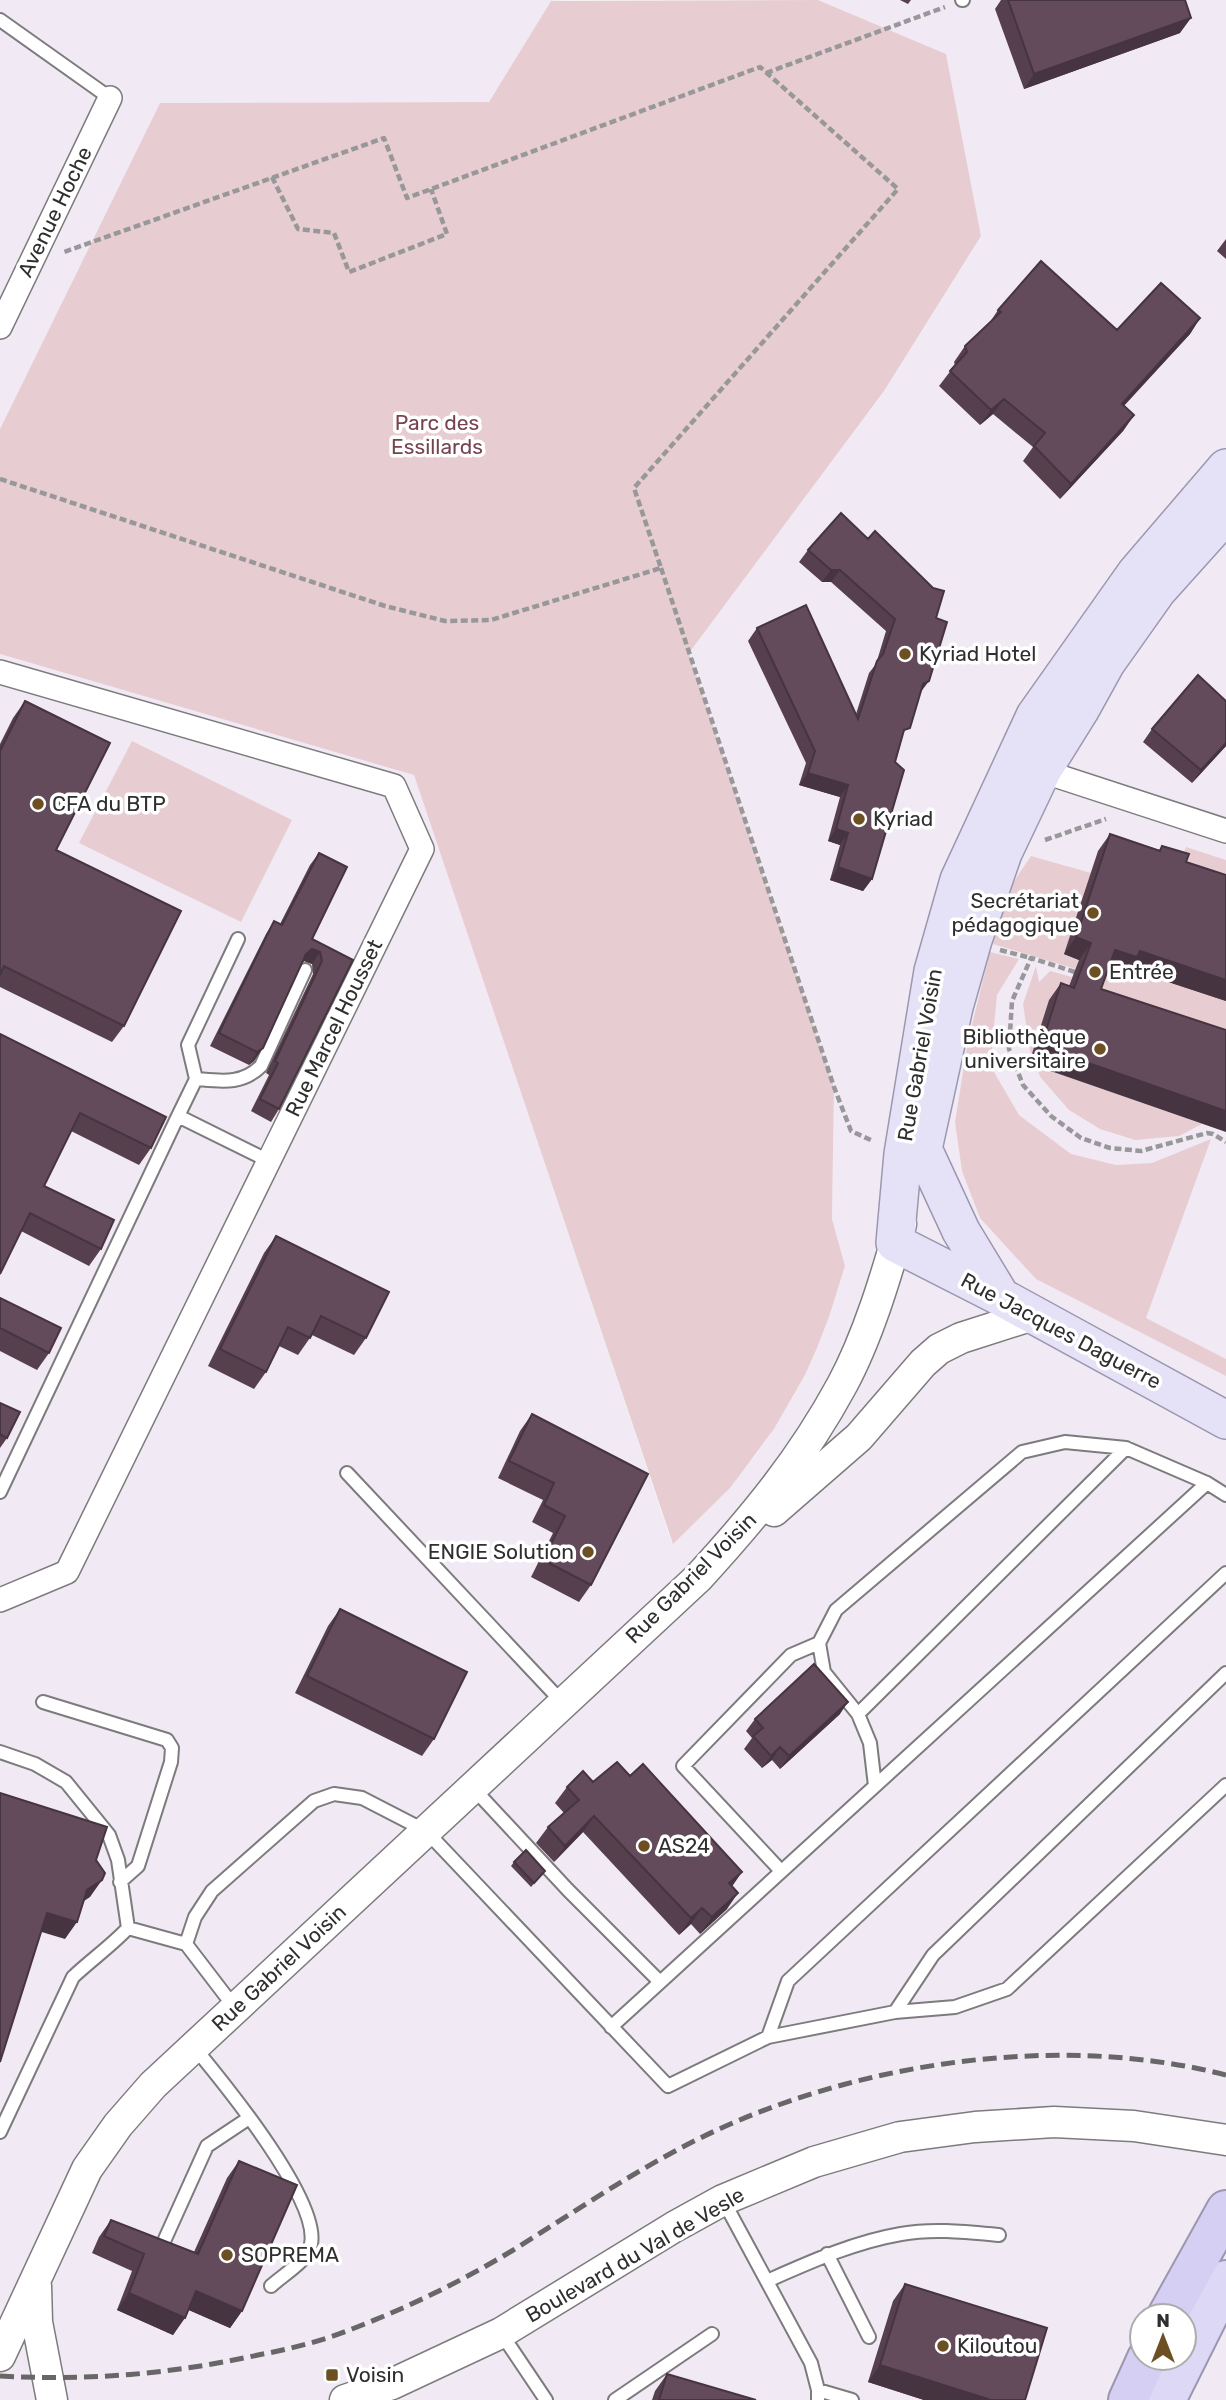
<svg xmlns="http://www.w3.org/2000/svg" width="1226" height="2400" viewBox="0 0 1226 2400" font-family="Rubik,sans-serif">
<rect width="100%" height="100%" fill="#f7f5f8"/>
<path fill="#f1eaf4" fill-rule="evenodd" d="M 0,0 L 568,0 L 551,1 L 489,102 L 160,103 L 0,429 Z
M 818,0 L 1226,0 L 1226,2400 L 0,2400 L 0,654 L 414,774 L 672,1543 L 755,1456 L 774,1429 L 805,1375 L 817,1348 L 829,1317 L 845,1266 L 832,1219 L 834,1087 L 689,653 L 884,391 L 981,236 L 946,54 ZM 1142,2316 L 1184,2316 L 1184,2358 L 1142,2358 Z"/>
<path fill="#e7cdd2" d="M 818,0 L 946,54 L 981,236 L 884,391 L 689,653 L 834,1087 L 832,1219 L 845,1266 L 829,1317 L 817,1348 L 805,1375 L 774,1429 L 730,1488 L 673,1544 L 414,775 L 0,654 L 0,429 L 160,103 L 489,102 L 551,1 Z
M 132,741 L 292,820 L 241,922 L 79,843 Z
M 1186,847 L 1226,860 L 1226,896 L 1174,879 Z
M 1031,856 L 1091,873 L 1064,954 L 1079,960 L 1076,969 L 993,944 L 1010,887 Z
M 990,952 L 1019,959 L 997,995 L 992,1047 L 994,1072 L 1019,1115 L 1071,1154 L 1116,1165 L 1152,1163 L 1211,1139 L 1146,1318 L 1226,1359 L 1226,1376 L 1036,1279 L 980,1218 L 962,1171 L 955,1122 L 968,1041 Z
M 1036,966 L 1039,982 L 1050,971 L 1072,977 L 1043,1068 L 1202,1124 L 1179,1136 L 1135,1140 L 1100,1129 L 1069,1110 L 1041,1078 L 1031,1057 L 1023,1004 Z
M 1104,967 L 1128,968 L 1226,1001 L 1226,1051 L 1089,1006 Z"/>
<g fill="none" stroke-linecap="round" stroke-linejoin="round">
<g stroke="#7d7b7d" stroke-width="16">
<path id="service" d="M 962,0 L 963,0
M 0,20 L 110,98
M 196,1079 C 221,1081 242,1085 261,1066 L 305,970
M 178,1116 L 196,1079 L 188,1045 L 238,939
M 347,1473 L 562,1702
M 0,1492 L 178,1116 L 269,1161
M 43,1702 L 167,1740 L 172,1748 L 171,1762 L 138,1866 L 120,1882
M 858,1714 L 1126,1448
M 0,1752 L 35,1764 L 66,1782 L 109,1835 L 118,1860 L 128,1928
M 875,1786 L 870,1743 L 858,1714 L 824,1672 L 819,1643 L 836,1610 L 1022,1452 L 1065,1442 L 1126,1448 L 1207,1483
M 473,1788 L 568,1890 L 660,1982
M 781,1871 L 683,1766 L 791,1655 L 819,1643
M 128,1928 L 186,1944 L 235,2008
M 186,1944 L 195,1917 L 212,1891 L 314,1801 L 334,1794 L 362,1798 L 426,1831 L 668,2086 L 768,2037 L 895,2012 L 955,2007 L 1007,1989 L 1226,1785
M 895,2012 L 933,1955 L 1226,1673
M 611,2027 L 1207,1483 L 1226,1495
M 768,2037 L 788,1981 L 1226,1573
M 194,2047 C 223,2082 320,2200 311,2244 C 308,2261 284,2274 271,2286
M 0,2132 L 73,1977 C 91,1960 111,1946 128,1928
M 723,2200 L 811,2363 L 818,2390 L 818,2400
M 165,2239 L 207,2146 L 249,2118
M 827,2254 L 869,2337
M 767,2281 C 810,2262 854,2242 901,2234 C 933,2228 967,2232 999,2235
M 501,2333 L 546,2400
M 818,2390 L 852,2400
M 615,2400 L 712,2334"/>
</g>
<g stroke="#7d7b7d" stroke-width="26">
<path id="minor" d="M 0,327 L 110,98
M 0,672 L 394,786 L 422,849 L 67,1572 L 0,1600
M 1042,771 L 1226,831"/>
</g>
<g stroke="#7d7b7d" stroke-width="33">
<path id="tertiary" d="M 774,1511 L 859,1437 L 923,1363 L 939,1349 L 961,1338 L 1033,1315
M 36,2286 L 37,2322 L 52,2400
M 0,2356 L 87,2169 L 118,2125 L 153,2085 L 698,1578 C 754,1517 802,1459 842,1385 C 868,1337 886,1276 901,1224
M 345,2400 L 392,2384 L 501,2333 L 674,2227 L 723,2200 L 814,2162 L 900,2137 L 975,2127 L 1054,2122 L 1134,2126 L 1226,2140"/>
</g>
<g stroke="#9b97af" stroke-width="40">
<path id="primary" d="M 1226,468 L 1136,573 L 1035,716 L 959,880 L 933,971 L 903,1154 L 895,1243 L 1001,1297 L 1226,1420
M 1001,1297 L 961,1231 L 923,1149 L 954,1007 L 973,940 L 1003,853 L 1042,771 L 1080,710 L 1106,663 L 1157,591 L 1226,514"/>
</g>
<g stroke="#9b97af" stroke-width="42">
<path id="trunk" d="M 1166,2400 L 1226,2280"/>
</g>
<g stroke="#9b97af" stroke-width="42">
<path id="motorway" d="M 1167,2316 L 1226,2210
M 1128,2400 L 1147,2358"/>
</g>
<path stroke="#989799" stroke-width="4.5" stroke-dasharray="7 3.5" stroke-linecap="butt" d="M 766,73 L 945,7
M 272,177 L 298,229 L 334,233 L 349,272 L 447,234 L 431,189
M 0,479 L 385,606 L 445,621 L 491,620 L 661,568 L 634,488 L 898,189 L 760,67 L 407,198 L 384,138 L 64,252
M 661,568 L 834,1087 L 851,1131 L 873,1141
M 1045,840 L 1106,819
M 1000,950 L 1031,958
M 1075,972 L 1031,958 L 1012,1001 L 1009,1049 L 1023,1085 L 1051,1116 L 1081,1138 L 1110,1148 L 1141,1151 L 1207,1133 L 1213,1134 L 1226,1142"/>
<use href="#service" stroke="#fff" stroke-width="12"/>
<use href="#minor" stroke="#fff" stroke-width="23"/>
<use href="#tertiary" stroke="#fff" stroke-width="30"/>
<use href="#primary" stroke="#e5e2f8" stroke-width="37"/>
<use href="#trunk" stroke="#dcd8f6" stroke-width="38"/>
<use href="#motorway" stroke="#d4cff3" stroke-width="38"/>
<path stroke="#686768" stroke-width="5" stroke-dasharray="14 7" stroke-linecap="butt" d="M 0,2376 C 88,2381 172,2374 258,2355 C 290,2349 322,2341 352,2329 C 407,2308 460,2282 510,2252 C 565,2218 619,2181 677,2150 C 834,2065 1051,2030 1226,2075"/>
</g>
<path fill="#56404e" d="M 900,0 L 911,0 L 908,4 Z
M 1001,0 L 1185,0 L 1180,33 L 1024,89 L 995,9 Z
M 1226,239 L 1226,259 L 1217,251 Z
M 998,310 L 1117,330 L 1200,318 L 1190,334 L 1124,406 L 1134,415 L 1123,431 L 1060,499 L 1023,461 L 1033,447 L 993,414 L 980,425 L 939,386 L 955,365 L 954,362 L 965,346 L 988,325 Z
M 808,550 L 936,618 L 920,693 L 901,739 L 895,762 L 872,879 L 863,891 L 830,880 L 840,845 L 828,841 L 840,797 L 799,785 L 806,763 L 748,641 L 757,628 L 856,714 L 869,673 L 876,664 L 886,631 L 831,582 L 822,582 L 799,562 Z
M 25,701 L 56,850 L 124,1026 L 112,1042 L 0,987 L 0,744 L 13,718 Z
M 1226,701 L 1226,746 L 1192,783 L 1143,742 L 1152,729 Z
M 1110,834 L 1159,850 L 1162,846 L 1186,862 L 1226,875 L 1226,1001 L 1129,969 L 1125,974 L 1108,969 L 1101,989 L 1042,1068 L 1045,1062 L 1031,1057 L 1049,1000 L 1061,983 L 1069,986 L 1079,960 L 1064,954 L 1098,851 Z
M 319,853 L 312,939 L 353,960 L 279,1109 L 271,1122 L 251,1111 L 269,1075 L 266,1073 L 313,974 L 312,964 L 304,961 L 302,963 L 254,1061 L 249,1065 L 210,1046 L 266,934 L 274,921 L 280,924 L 310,865 Z
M 0,1034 L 151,1148 L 139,1165 L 71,1131 L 44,1186 L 101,1249 L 89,1266 L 21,1231 Z
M 276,1236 L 366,1338 L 354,1355 L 312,1335 L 298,1355 L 279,1346 L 266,1372 L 254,1389 L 208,1366 L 264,1253 Z
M 0,1298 L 49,1353 L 37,1370 L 0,1351 Z
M 0,1403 L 7,1438 L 0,1448 Z
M 532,1414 L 591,1585 L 579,1602 L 531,1577 L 553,1533 L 532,1522 L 543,1500 L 498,1478 L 520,1431 Z
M 340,1609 L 434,1739 L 422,1756 L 295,1693 L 328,1626 Z
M 840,1714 L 780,1769 L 772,1760 L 762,1768 L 744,1749 L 752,1738 L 746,1731 L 755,1719 Z
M 593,1782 L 732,1886 L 727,1909 L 700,1934 L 691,1924 L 679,1935 L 583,1832 L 554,1862 L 536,1843 L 548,1827 L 564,1813 L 555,1803 L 567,1787 Z
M 514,1862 L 545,1871 L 531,1887 L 511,1866 Z
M 239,2161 L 242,2311 L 230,2328 L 189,2310 L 173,2335 L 117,2310 L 132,2271 L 92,2253 L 99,2237 L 111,2220 L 194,2252 L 227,2178 Z
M 905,2284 L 1025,2400 L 924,2400 L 868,2382 L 893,2301 Z
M 667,2374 L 756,2400 L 652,2400 L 655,2391 Z"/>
<path fill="#463440" d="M 1191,18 L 1180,33 L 1024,89 L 1034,74 Z
M 1200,318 L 1190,334 L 1111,419 L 1122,404 Z
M 1004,399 L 993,414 L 980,425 L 991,410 Z
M 1134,415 L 1123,431 L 1060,499 L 1071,484 Z
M 831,570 L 840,570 L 831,582 L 822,582 Z
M 929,681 L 920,693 L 923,684 Z
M 1226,743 L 1226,746 L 1192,783 L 1201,770 Z
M 808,773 L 848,785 L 840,797 L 799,785 Z
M 836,829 L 848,833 L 840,845 L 828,841 Z
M 838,867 L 872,879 L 863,891 L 830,880 Z
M 1076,937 L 1091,943 L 1079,960 L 1064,954 Z
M 312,949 L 320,952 L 312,964 L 304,961 L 297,966 L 306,954 Z
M 1115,950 L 1140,951 L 1226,980 L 1226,1001 L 1129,969 L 1125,974 L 1104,967 Z
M 1043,1040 L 1057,1045 L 1045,1062 L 1031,1057 Z
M 263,1048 L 254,1061 L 249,1065 L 257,1052 Z
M 1054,1051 L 1226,1111 L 1226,1132 L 1042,1068 Z
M 848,1702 L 840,1714 L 780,1769 L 789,1756 Z
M 780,1747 L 772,1760 L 762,1768 L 771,1756 Z
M 594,1816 L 583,1832 L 554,1862 L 565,1846 Z
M 742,1872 L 731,1888 L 729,1883 Z
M 102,1880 L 90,1897 L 75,1907 L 87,1890 Z
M 738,1893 L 727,1909 L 700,1934 L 712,1917 Z
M 702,1908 L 691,1924 L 679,1935 L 691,1918 Z
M 47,1913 L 77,1922 L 65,1939 L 35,1930 Z
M 196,2291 L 242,2311 L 230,2328 L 184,2308 Z
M 129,2293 L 185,2318 L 173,2335 L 117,2310 Z
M 880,2365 L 991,2400 L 924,2400 L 868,2382 Z"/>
<path fill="#644b5b" stroke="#463440" stroke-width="2" d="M 1008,0 L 1185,0 L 1191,18 L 1034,74 Z
M 1041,261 L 1117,330 L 1161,283 L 1200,318 L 1122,404 L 1134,415 L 1071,484 L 1034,446 L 1045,433 L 1004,399 L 991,410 L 950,371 L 967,352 L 965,346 L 1001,312 L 998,310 Z
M 841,513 L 868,539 L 875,531 L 933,588 L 944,591 L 936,618 L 947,622 L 929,681 L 923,684 L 910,728 L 904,730 L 895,762 L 904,770 L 872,879 L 838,867 L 848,833 L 836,829 L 848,785 L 808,773 L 815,751 L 757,628 L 806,605 L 858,719 L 877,661 L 883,654 L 895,619 L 840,570 L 831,570 L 808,550 Z
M 1198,675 L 1226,701 L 1226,743 L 1201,770 L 1152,729 Z
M 25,701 L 110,743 L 56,850 L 181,911 L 124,1026 L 4,966 L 0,975 L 0,751 Z
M 1110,834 L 1160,851 L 1162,846 L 1189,854 L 1186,862 L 1226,875 L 1226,980 L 1140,951 L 1137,957 L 1115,950 L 1101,989 L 1226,1030 L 1226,1111 L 1054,1051 L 1057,1045 L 1043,1040 L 1061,983 L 1074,988 L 1091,943 L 1076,937 Z
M 319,853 L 347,867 L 312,939 L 353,960 L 279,1109 L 260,1099 L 278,1063 L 275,1061 L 322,961 L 320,952 L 312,949 L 306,954 L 263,1048 L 257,1052 L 219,1033 L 274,921 L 282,925 Z
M 0,1034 L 166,1117 L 151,1148 L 80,1113 L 44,1186 L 114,1220 L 101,1249 L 30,1213 L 0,1274 Z
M 276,1236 L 389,1292 L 366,1338 L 321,1316 L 310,1338 L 288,1327 L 266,1372 L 220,1349 Z
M 0,1298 L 61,1328 L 49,1353 L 0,1328 Z
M 0,1403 L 20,1412 L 7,1438 L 0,1434 Z
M 532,1414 L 648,1474 L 591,1585 L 543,1560 L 565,1516 L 544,1505 L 554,1483 L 509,1461 Z
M 340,1609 L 467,1672 L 434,1739 L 307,1676 Z
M 814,1664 L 848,1702 L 789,1756 L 780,1747 L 771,1756 L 753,1736 L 763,1728 L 755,1719 Z
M 617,1762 L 630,1776 L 643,1764 L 742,1872 L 729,1883 L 738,1893 L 712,1917 L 702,1908 L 691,1918 L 594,1816 L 565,1846 L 548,1827 L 579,1800 L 567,1787 L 583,1771 L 593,1782 Z
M 0,1793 L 107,1827 L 96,1860 L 105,1873 L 102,1880 L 87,1890 L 77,1922 L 47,1913 L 0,2062 Z
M 526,1850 L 545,1871 L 534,1883 L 514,1862 Z
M 239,2161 L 297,2185 L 242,2311 L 196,2291 L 185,2318 L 129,2293 L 144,2254 L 104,2236 L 111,2220 L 198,2254 Z
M 905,2284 L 1047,2328 L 1025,2400 L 991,2400 L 880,2365 Z
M 667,2374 L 756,2400 L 659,2400 Z"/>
<g fill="#6c5023" stroke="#fff" stroke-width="2.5">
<circle cx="905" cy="654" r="7"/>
<circle cx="38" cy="804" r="7"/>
<circle cx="859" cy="819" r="7"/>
<circle cx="1093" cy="913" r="7"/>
<circle cx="1095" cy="972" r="7"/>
<circle cx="1100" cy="1049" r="7"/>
<circle cx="588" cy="1552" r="7"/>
<circle cx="644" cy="1846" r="7"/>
<circle cx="227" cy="2255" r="7"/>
<circle cx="943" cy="2346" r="7"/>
<rect x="325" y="2368" width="14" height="14" rx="3.5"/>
</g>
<g text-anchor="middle" stroke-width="7" stroke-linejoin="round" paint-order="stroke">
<g font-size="21" fill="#302f30" stroke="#fff">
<text transform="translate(55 212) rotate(-64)" y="7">Avenue Hoche</text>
<text transform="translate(334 1028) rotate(-64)" y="7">Rue Marcel Housset</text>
<text transform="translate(920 1055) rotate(-80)" y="7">Rue Gabriel Voisin</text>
<text transform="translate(1061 1331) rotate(28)" y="7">Rue Jacques Daguerre</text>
<text transform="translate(691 1578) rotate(-45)" y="7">Rue Gabriel Voisin</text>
<text transform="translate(279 1968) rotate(-43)" y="7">Rue Gabriel Voisin</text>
<text transform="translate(635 2255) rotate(-30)" y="7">Boulevard du Val de Vesle</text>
</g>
<g font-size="21" fill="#764350" stroke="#fff">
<text x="437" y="430">Parc des<tspan x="437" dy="24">Essillards</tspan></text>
</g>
<g font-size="21" fill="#302f30" stroke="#fff" text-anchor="start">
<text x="919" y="661">Kyriad Hotel</text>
<text x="52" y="811">CFA du BTP</text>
<text x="873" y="826">Kyriad</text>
<text x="1079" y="908" text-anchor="end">Secrétariat<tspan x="1079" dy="24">pédagogique</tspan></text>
<text x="1109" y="979">Entrée</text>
<text x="1086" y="1044" text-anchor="end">Bibliothèque<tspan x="1086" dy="24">universitaire</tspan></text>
<text x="574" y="1559" text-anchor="end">ENGIE Solution</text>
<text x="658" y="1853">AS24</text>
<text x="241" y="2262">SOPREMA</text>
<text x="957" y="2353">Kiloutou</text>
<text x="346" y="2382">Voisin</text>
</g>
</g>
<g transform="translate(1163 2337)"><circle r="33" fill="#ffffff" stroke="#acacac" stroke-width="2"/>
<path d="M0-5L12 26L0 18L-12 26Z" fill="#6c5023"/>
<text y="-10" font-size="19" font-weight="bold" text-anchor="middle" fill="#302f30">N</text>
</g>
</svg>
